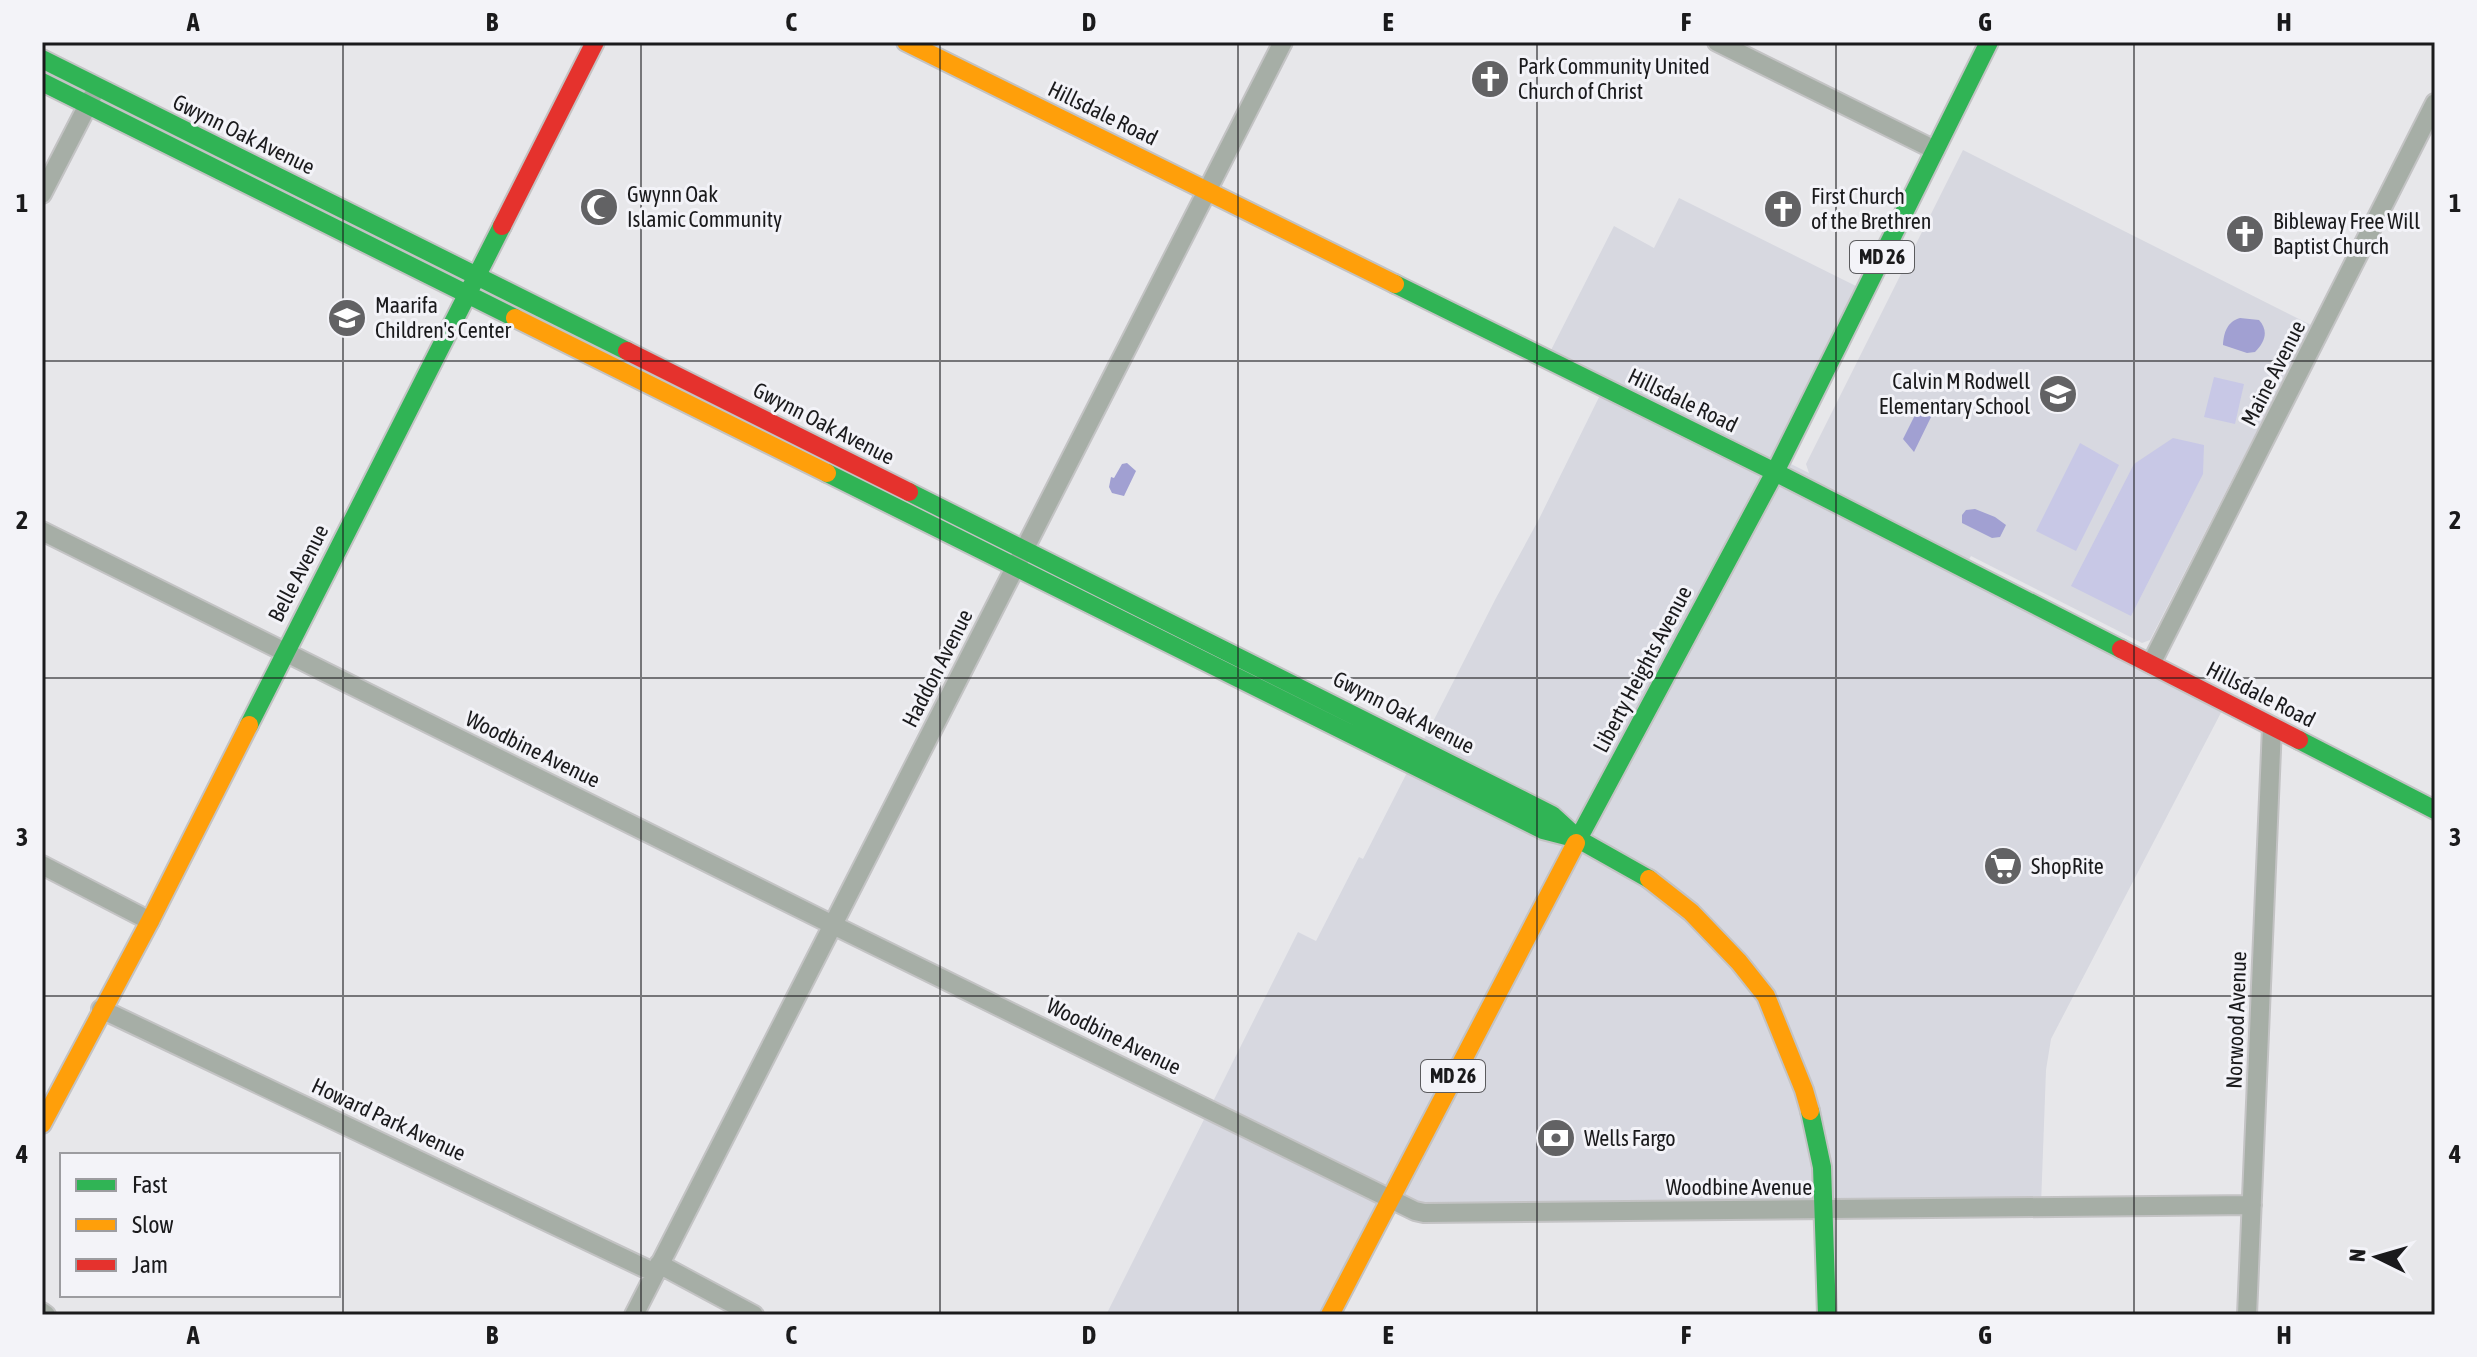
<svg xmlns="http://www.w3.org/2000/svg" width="2477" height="1357" viewBox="0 0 2477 1357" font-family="'Asap Condensed',sans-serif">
<rect width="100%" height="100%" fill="#e7e7ea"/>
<path fill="#d7d8e0" d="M 1963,150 L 2311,325 L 2150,640 L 2142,643 L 1971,556 L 1963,570 L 2226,703 L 2051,1039 L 2046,1070 L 2041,1205 L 1476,1213 L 1387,1202 L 1329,1315 L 1106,1315 L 1298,932 L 1316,941 L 1359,857 L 1363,859 L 1496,598 L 1539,519 L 1604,387 L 1547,358 L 1614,226 L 1654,248 L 1679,198 L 1866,291 L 1785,461 L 1809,473 L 1806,464 Z"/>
<path fill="#c8c8e6" d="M 2214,377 L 2244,384 L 2235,424 L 2204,417 Z
M 2173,438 L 2204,445 L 2203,474 L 2131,616 L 2071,586 L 2134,464 Z
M 2080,443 L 2119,465 L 2076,551 L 2036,531 Z"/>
<path fill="#a1a0d2" d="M 2240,318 L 2259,320 C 2269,331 2265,342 2255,352 L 2247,353 L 2223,345 C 2224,332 2227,322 2240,318 Z
M 1918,409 L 1933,413 L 1914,452 L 1903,439 Z
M 1127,463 L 1136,471 L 1124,496 L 1112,493 L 1109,487 L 1111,477 L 1114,478 L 1122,464 Z
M 1975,509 L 1995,517 L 2006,525 L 2000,537 L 1992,538 L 1962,523 L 1962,515 L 1966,510 Z"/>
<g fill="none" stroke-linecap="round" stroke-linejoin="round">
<g stroke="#c3c3c4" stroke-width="22">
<path id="street" d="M 1717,42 L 1935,150
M 42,194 L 92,97
M 42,531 L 833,925 L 1415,1211 L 1424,1213 L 2252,1205
M 2151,664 L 2435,103
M 42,865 L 150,921
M 101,1009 L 655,1273
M 659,1264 L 754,1315
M 42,1312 L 46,1315
M 634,1315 L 1283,42
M 2247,1315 L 2272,727"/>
</g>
<g stroke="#c3c3c4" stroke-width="22">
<path id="fast" d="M 42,59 L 627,351
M 42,82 L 515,318
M 1395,284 L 1775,472 L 2121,649
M 827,473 L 1543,830 L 1578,839 L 1649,879
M 909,492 L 1552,815 L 1575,836
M 249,725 L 502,226
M 2299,740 L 2435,810
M 1576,843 L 1775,472 L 1989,42
M 1810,1111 L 1822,1167 L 1827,1315"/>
</g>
<g stroke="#c3c3c4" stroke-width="22">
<path id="slow" d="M 906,42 L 1395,284
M 515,318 L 827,473
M 1649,879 L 1691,912 L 1739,962 L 1766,996 L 1804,1090 L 1810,1111
M 42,1124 L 150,921 L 249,725
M 1330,1315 L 1576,843"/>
</g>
<g stroke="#c3c3c4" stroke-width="22">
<path id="jam" d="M 502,226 L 595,42
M 627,351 L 909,492
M 2121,649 L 2299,740"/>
</g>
<use href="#street" stroke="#a6aea6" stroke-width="18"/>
<use href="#fast" stroke="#30b455" stroke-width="18"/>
<use href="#slow" stroke="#ff9f0a" stroke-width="18"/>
<use href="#jam" stroke="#e5322d" stroke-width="18"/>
</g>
<path fill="none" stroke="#1a1a1c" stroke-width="2" stroke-opacity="0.55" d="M 343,42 L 343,1315M 641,42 L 641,1315M 940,42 L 940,1315M 1238,42 L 1238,1315M 1537,42 L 1537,1315M 1836,42 L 1836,1315M 2134,42 L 2134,1315M 42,361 L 2435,361M 42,678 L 2435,678M 42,996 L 2435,996"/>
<defs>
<g id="church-disc" transform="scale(2)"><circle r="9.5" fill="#626264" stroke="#f3f3f8"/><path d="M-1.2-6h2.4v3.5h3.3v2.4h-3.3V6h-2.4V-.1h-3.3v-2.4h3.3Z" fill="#fff"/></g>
<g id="mosque-disc" transform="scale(2)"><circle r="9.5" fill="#626264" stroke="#f3f3f8"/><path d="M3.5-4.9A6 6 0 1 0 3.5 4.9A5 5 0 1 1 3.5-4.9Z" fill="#fff"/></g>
<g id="school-disc" transform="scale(2)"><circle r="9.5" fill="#626264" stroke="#f3f3f8"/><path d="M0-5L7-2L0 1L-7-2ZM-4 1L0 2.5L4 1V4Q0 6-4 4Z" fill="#fff"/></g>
<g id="supermarket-disc" transform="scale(2)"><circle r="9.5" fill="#626264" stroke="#f3f3f8"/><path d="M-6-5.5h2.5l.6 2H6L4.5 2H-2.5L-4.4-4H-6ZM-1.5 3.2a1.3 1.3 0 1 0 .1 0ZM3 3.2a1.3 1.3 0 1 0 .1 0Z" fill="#fff"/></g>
<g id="bank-disc" transform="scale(2)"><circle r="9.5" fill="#626264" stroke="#f3f3f8"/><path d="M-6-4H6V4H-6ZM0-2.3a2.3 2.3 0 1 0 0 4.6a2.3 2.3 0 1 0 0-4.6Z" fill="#fff"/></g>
</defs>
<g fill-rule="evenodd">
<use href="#church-disc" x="1490" y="79"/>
<use href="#mosque-disc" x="599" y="207"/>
<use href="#church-disc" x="1783" y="209"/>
<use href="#church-disc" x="2245" y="234"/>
<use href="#school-disc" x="347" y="318"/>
<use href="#school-disc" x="2058" y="394"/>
<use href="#supermarket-disc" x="2003" y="866"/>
<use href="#bank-disc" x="1556" y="1138"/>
</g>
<g text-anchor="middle" stroke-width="6" stroke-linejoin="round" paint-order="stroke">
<g fill="#f3f3f8" stroke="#5b5b5e" stroke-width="2">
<rect x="1850" y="241" width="64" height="32" rx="6"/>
<rect x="1421" y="1060" width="64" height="32" rx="6"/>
</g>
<g font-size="20" font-weight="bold" fill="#1a1a1c">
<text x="1882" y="264">MD 26</text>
<text x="1453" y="1083">MD 26</text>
</g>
<g font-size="22" fill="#1a1a1c" stroke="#f3f3f8" text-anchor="start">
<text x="1518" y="74">Park Community United<tspan x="1518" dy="25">Church of Christ</tspan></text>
<text x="627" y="202">Gwynn Oak<tspan x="627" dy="25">Islamic Community</tspan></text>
<text x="1811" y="204">First Church<tspan x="1811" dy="25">of the Brethren</tspan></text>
<text x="2273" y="229">Bibleway Free Will<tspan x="2273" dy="25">Baptist Church</tspan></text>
<text x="375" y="313">Maarifa<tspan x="375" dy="25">Children's Center</tspan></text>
<text x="2030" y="389" text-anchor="end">Calvin M Rodwell<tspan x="2030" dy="25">Elementary School</tspan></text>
<text x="2031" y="874">ShopRite</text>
<text x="1584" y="1146">Wells Fargo</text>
</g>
<g font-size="22" fill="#1a1a1c" stroke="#f3f3f8">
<text transform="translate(1103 113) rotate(26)" y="8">Hillsdale Road</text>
<text transform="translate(244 134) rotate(26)" y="8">Gwynn Oak Avenue</text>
<text transform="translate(2273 373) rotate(-63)" y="8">Maine Avenue</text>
<text transform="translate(1683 400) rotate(26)" y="8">Hillsdale Road</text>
<text transform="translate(824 423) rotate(27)" y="8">Gwynn Oak Avenue</text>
<text transform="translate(298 573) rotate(-63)" y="8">Belle Avenue</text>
<text transform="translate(937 668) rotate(-63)" y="8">Haddon Avenue</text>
<text transform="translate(1642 669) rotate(-62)" y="8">Liberty Heights Avenue</text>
<text transform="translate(2261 694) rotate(27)" y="8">Hillsdale Road</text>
<text transform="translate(1404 712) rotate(27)" y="8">Gwynn Oak Avenue</text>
<text transform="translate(533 749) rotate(26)" y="8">Woodbine Avenue</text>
<text transform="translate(2236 1020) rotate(-88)" y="8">Norwood Avenue</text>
<text transform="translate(1114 1036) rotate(26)" y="8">Woodbine Avenue</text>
<text transform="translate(389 1119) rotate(25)" y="8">Howard Park Avenue</text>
<text x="1739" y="1195">Woodbine Avenue</text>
</g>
</g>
<rect width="2477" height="1357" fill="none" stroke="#f3f3f8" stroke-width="88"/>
<rect x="60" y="1153" width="280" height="144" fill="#f3f3f8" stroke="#9c9ca0" stroke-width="2"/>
<rect x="76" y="1179" width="40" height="12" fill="#30b455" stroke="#9c9ca0" stroke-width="2"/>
<text x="132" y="1193" font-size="24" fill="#1a1a1c">Fast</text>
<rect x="76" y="1219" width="40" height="12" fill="#ff9f0a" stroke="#9c9ca0" stroke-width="2"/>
<text x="132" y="1233" font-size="24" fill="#1a1a1c">Slow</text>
<rect x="76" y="1259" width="40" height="12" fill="#e5322d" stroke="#9c9ca0" stroke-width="2"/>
<text x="132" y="1273" font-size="24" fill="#1a1a1c">Jam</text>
<g transform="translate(2377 1257) rotate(275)" stroke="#f3f3f8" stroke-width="6" paint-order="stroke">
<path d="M0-6L14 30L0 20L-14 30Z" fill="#1a1a1c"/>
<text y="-12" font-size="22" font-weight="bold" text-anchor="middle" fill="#1a1a1c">N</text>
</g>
<rect x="44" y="44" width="2389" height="1269" fill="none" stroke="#1a1a1c" stroke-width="3"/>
<g font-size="26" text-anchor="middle" font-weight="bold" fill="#1a1a1c">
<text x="193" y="31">A</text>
<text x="492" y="31">B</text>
<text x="791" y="31">C</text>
<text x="1089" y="31">D</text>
<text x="1388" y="31">E</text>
<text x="1686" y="31">F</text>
<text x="1985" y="31">G</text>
<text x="2284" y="31">H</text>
<text x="22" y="212">1</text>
<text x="2455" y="212">1</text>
<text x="22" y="529">2</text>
<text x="2455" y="529">2</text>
<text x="22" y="846">3</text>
<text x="2455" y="846">3</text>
<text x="22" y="1163">4</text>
<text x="2455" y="1163">4</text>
<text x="193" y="1344">A</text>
<text x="492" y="1344">B</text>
<text x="791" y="1344">C</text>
<text x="1089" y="1344">D</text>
<text x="1388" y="1344">E</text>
<text x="1686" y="1344">F</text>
<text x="1985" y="1344">G</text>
<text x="2284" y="1344">H</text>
</g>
</svg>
